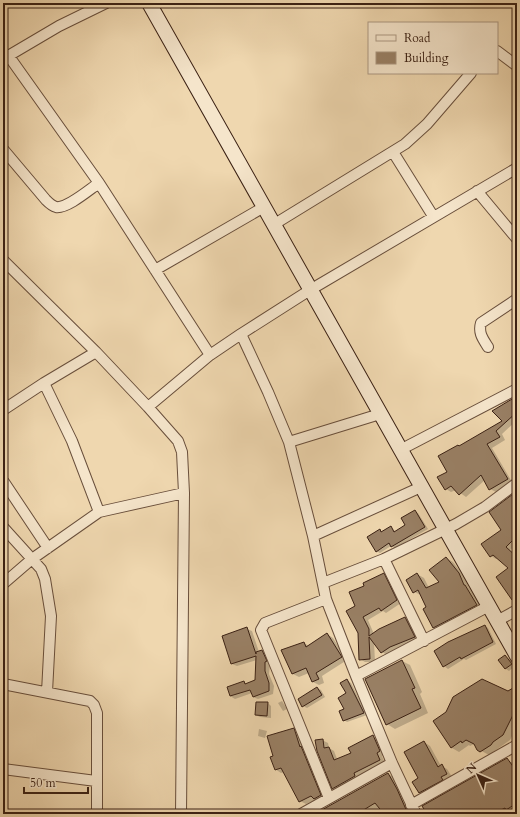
<svg xmlns="http://www.w3.org/2000/svg" width="520" height="817" viewBox="0 0 520 817" font-family="Cardo,serif">
<rect width="100%" height="100%" fill="#efd7af"/>
<filter id="stains"><feTurbulence type="fractalNoise" baseFrequency=".005" numOctaves="4"/><feColorMatrix values="0 0 0 0 .2 0 0 0 0 .09 0 0 0 0 .02 0 0 0 .5 -.17"/></filter>
<radialGradient id="worn" r=".72"><stop offset=".6" stop-color="#630" stop-opacity="0"/><stop offset="1" stop-color="#630" stop-opacity=".3"/></radialGradient>
<path fill="#0003" d="M 517,398 L 517,420 L 502,434 L 505,440 L 492,448 L 512,482 L 496,492 L 490,489 L 485,480 L 466,497 L 456,490 L 451,492 L 446,489 L 448,472 L 460,447 L 503,421 Z
M 517,492 L 517,544 L 510,550 L 517,557 L 517,602 L 513,600 L 510,568 L 498,558 L 496,559 L 491,556 Z
M 415,511 L 418,513 L 428,529 L 395,548 L 391,546 L 380,553 L 376,551 L 380,531 L 383,532 L 391,527 L 396,532 L 407,526 Z
M 446,558 L 453,562 L 465,578 L 469,588 L 472,589 L 482,609 L 440,631 L 434,627 L 421,595 L 414,592 L 417,574 L 424,578 L 429,588 L 440,582 Z
M 384,574 L 389,577 L 401,603 L 386,613 L 383,611 L 368,620 L 374,634 L 405,618 L 410,621 L 419,640 L 396,649 L 387,655 L 382,652 L 374,642 L 375,662 L 365,662 L 360,659 L 356,607 L 366,586 Z
M 485,626 L 488,628 L 496,644 L 466,660 L 464,659 L 448,669 L 444,666 L 435,652 Z
M 247,629 L 252,631 L 259,652 L 262,651 L 267,654 L 270,664 L 269,674 L 274,686 L 273,694 L 258,699 L 253,697 L 252,693 L 235,699 L 230,696 L 244,682 L 247,684 L 256,681 L 257,660 L 237,666 L 232,664 Z
M 327,634 L 333,638 L 347,660 L 322,676 L 324,683 L 319,685 L 313,682 L 309,673 L 299,677 L 293,674 L 283,651 L 304,643 L 309,646 Z
M 505,656 L 508,658 L 515,666 L 509,671 L 506,669 Z
M 402,661 L 410,665 L 422,692 L 420,694 L 428,713 L 395,729 L 387,724 Z
M 347,680 L 351,683 L 367,715 L 347,722 L 344,720 L 347,694 Z
M 317,688 L 321,690 L 325,697 L 307,708 L 303,706 Z
M 513,689 L 517,692 L 517,726 L 510,740 L 489,755 L 478,749 L 474,744 L 470,746 L 469,745 L 459,752 L 452,748 L 434,721 Z
M 282,701 L 287,709 L 283,711 L 278,703 Z
M 268,703 L 271,706 L 271,718 L 260,717 L 256,715 Z
M 259,729 L 267,731 L 265,738 L 258,736 Z
M 294,730 L 300,733 L 326,799 L 320,802 L 316,799 L 306,804 L 300,801 L 285,772 L 281,773 L 275,769 L 274,757 Z
M 373,737 L 379,740 L 385,754 L 382,756 L 385,763 L 339,791 L 333,788 L 318,751 L 322,740 L 328,743 L 329,748 L 334,751 L 337,759 L 352,754 Z
M 424,742 L 430,746 L 441,766 L 447,769 L 452,777 L 426,796 L 420,792 L 419,779 Z
M 507,760 L 513,763 L 517,768 L 517,811 L 514,813 L 511,812 L 507,814 L 429,814 Z
M 388,774 L 395,778 L 412,814 L 386,814 L 380,809 L 371,814 L 323,814 Z"/>
<path fill="#998065" stroke="#3b2114" d="M 517,396 L 517,412 L 496,431 L 500,437 L 487,444 L 508,479 L 489,490 L 481,475 L 459,495 L 451,486 L 445,490 L 437,477 L 447,472 L 438,456 L 458,445 L 459,446 L 502,421 L 492,411 Z
M 517,491 L 517,536 L 506,547 L 517,557 L 514,560 L 517,564 L 517,597 L 512,600 L 496,577 L 508,568 L 493,555 L 490,557 L 481,544 L 501,530 L 489,512 Z
M 415,510 L 425,527 L 391,547 L 389,543 L 376,552 L 367,537 L 380,529 L 381,532 L 391,526 L 394,532 L 405,525 L 401,518 Z
M 446,557 L 459,573 L 464,585 L 465,585 L 477,605 L 433,628 L 423,609 L 426,607 L 418,590 L 413,593 L 406,580 L 417,573 L 426,588 L 439,582 L 429,570 Z
M 384,573 L 397,600 L 381,611 L 379,608 L 363,617 L 369,629 L 369,636 L 379,629 L 405,617 L 415,637 L 390,647 L 381,653 L 369,637 L 370,659 L 359,660 L 358,633 L 346,611 L 355,606 L 349,592 L 364,586 L 363,583 Z
M 485,625 L 493,642 L 461,659 L 460,657 L 443,667 L 434,651 L 448,642 Z
M 247,627 L 256,654 L 256,652 L 262,650 L 267,661 L 265,662 L 265,671 L 269,683 L 269,691 L 253,697 L 250,690 L 230,696 L 227,687 L 244,681 L 245,684 L 255,680 L 256,656 L 231,664 L 222,636 Z
M 327,633 L 342,657 L 316,673 L 319,679 L 312,682 L 306,668 L 292,674 L 281,650 L 304,642 L 306,647 Z
M 505,655 L 512,664 L 505,669 L 498,660 Z
M 402,660 L 415,688 L 412,689 L 421,708 L 386,725 L 365,679 Z
M 347,679 L 364,713 L 343,721 L 339,711 L 344,709 L 338,698 L 346,693 L 340,683 Z
M 482,679 L 508,691 L 513,688 L 517,695 L 517,707 L 503,735 L 493,742 L 491,745 L 480,752 L 477,750 L 474,744 L 466,740 L 462,743 L 461,741 L 451,748 L 433,721 L 446,712 L 453,697 Z
M 317,687 L 322,695 L 302,707 L 298,699 Z
M 256,702 L 268,702 L 267,716 L 255,715 Z
M 294,728 L 300,747 L 301,746 L 321,795 L 314,799 L 311,796 L 299,802 L 281,768 L 275,770 L 270,757 L 273,756 L 267,736 Z
M 373,735 L 380,751 L 377,753 L 380,760 L 354,773 L 355,776 L 332,789 L 317,751 L 315,740 L 323,739 L 324,748 L 329,747 L 334,760 L 351,753 L 348,748 Z
M 424,741 L 438,767 L 442,764 L 447,774 L 441,777 L 443,780 L 419,793 L 412,782 L 418,778 L 404,752 Z
M 507,758 L 517,772 L 517,780 L 515,782 L 517,786 L 517,803 L 506,810 L 505,808 L 493,814 L 427,814 L 422,806 Z
M 388,773 L 397,789 L 408,814 L 384,814 L 375,803 L 357,814 L 322,814 L 320,811 Z"/>
<g fill="none" stroke-linecap="round" stroke-linejoin="round">
<g stroke="#684e3b" stroke-width="12">
<path id="street" d="M 497,51 L 517,66
M 8,55 L 99,183 L 210,355
M 3,59 L 59,26 L 106,3
M 3,149 L 46,200 C 49,203 52,206 56,207 C 67,209 90,189 99,183
M 393,152 L 433,216
M 477,191 L 517,239
M 273,225 L 405,144 L 427,124 L 471,73
M 3,260 L 96,352 L 148,407 L 178,441 L 182,452 L 184,493 L 181,814
M 155,270 L 264,207
M 241,334 L 268,392 L 289,442 L 313,536 L 326,599 L 356,676 L 392,763 L 416,814
M 488,347 C 483,339 478,333 481,323 L 517,299
M 44,383 L 72,441 L 99,512
M 148,407 L 210,355 L 241,334 L 310,290 L 517,168
M 3,410 L 44,383 L 96,352
M 289,442 L 380,414
M 400,450 L 517,389
M 4,482 L 48,548
M 3,527 L 41,569 L 45,579 L 51,616 L 47,692
M 313,536 L 421,487
M 384,559 L 424,641
M 323,583 L 384,559 L 456,524 L 485,507 L 517,483
M 3,584 L 32,559 L 99,512 L 184,493
M 326,599 L 265,623 L 261,630 L 329,798
M 497,621 L 517,610
M 356,676 L 489,606
M 3,684 L 90,701 L 94,705 L 97,713 L 97,814
M 3,769 L 96,781
M 411,805 L 517,745
M 301,814 L 392,763"/>
</g>
<g stroke="#3b2114" stroke-width="16">
<path id="secondary" d="M 149,3 L 517,656"/>
</g>
<use href="#street" stroke="#f5e5cb" stroke-width="10"/>
<use href="#secondary" stroke="#f5e5cb" stroke-width="14"/>
</g>
<rect width="520" height="817" fill="none" stroke="#efd7af" stroke-width="16"/>
<rect x="4" y="4" width="512" height="809" fill="none" stroke="#3b2114" stroke-width="2"/>
<rect x="8" y="8" width="504" height="801" fill="none" stroke="#3b2114"/>
<rect x="368" y="22" width="130" height="52" fill="#f5e5cb" stroke="#ab9782"/>
<rect x="376" y="35" width="20" height="6" fill="#f5e5cb" stroke="#ab9782"/>
<text x="404" y="42" font-size="12" fill="#3b2114">Road</text>
<rect x="376" y="52" width="20" height="12" fill="#998065" stroke="#ab9782"/>
<text x="404" y="62" font-size="12" fill="#3b2114">Building</text>
<g transform="translate(478 775) rotate(315)" stroke="#f5e5cb" stroke-width="3" paint-order="stroke">
<path d="M0-3L7 15L0 10L-7 15Z" fill="#3b2114"/>
<text y="-6" font-size="11" font-weight="bold" text-anchor="middle" fill="#3b2114">N</text>
</g>
<path d="M24 787v6h64v-6" fill="none" stroke="#3b2114" stroke-width="2"/>
<text x="30" y="787" font-size="12" fill="#3b2114" stroke="#f5e5cb" stroke-width="3" paint-order="stroke">50 m</text>
<rect width="100%" height="100%" filter="url(#stains)"/>
<rect width="100%" height="100%" fill="url(#worn)"/>
</svg>
